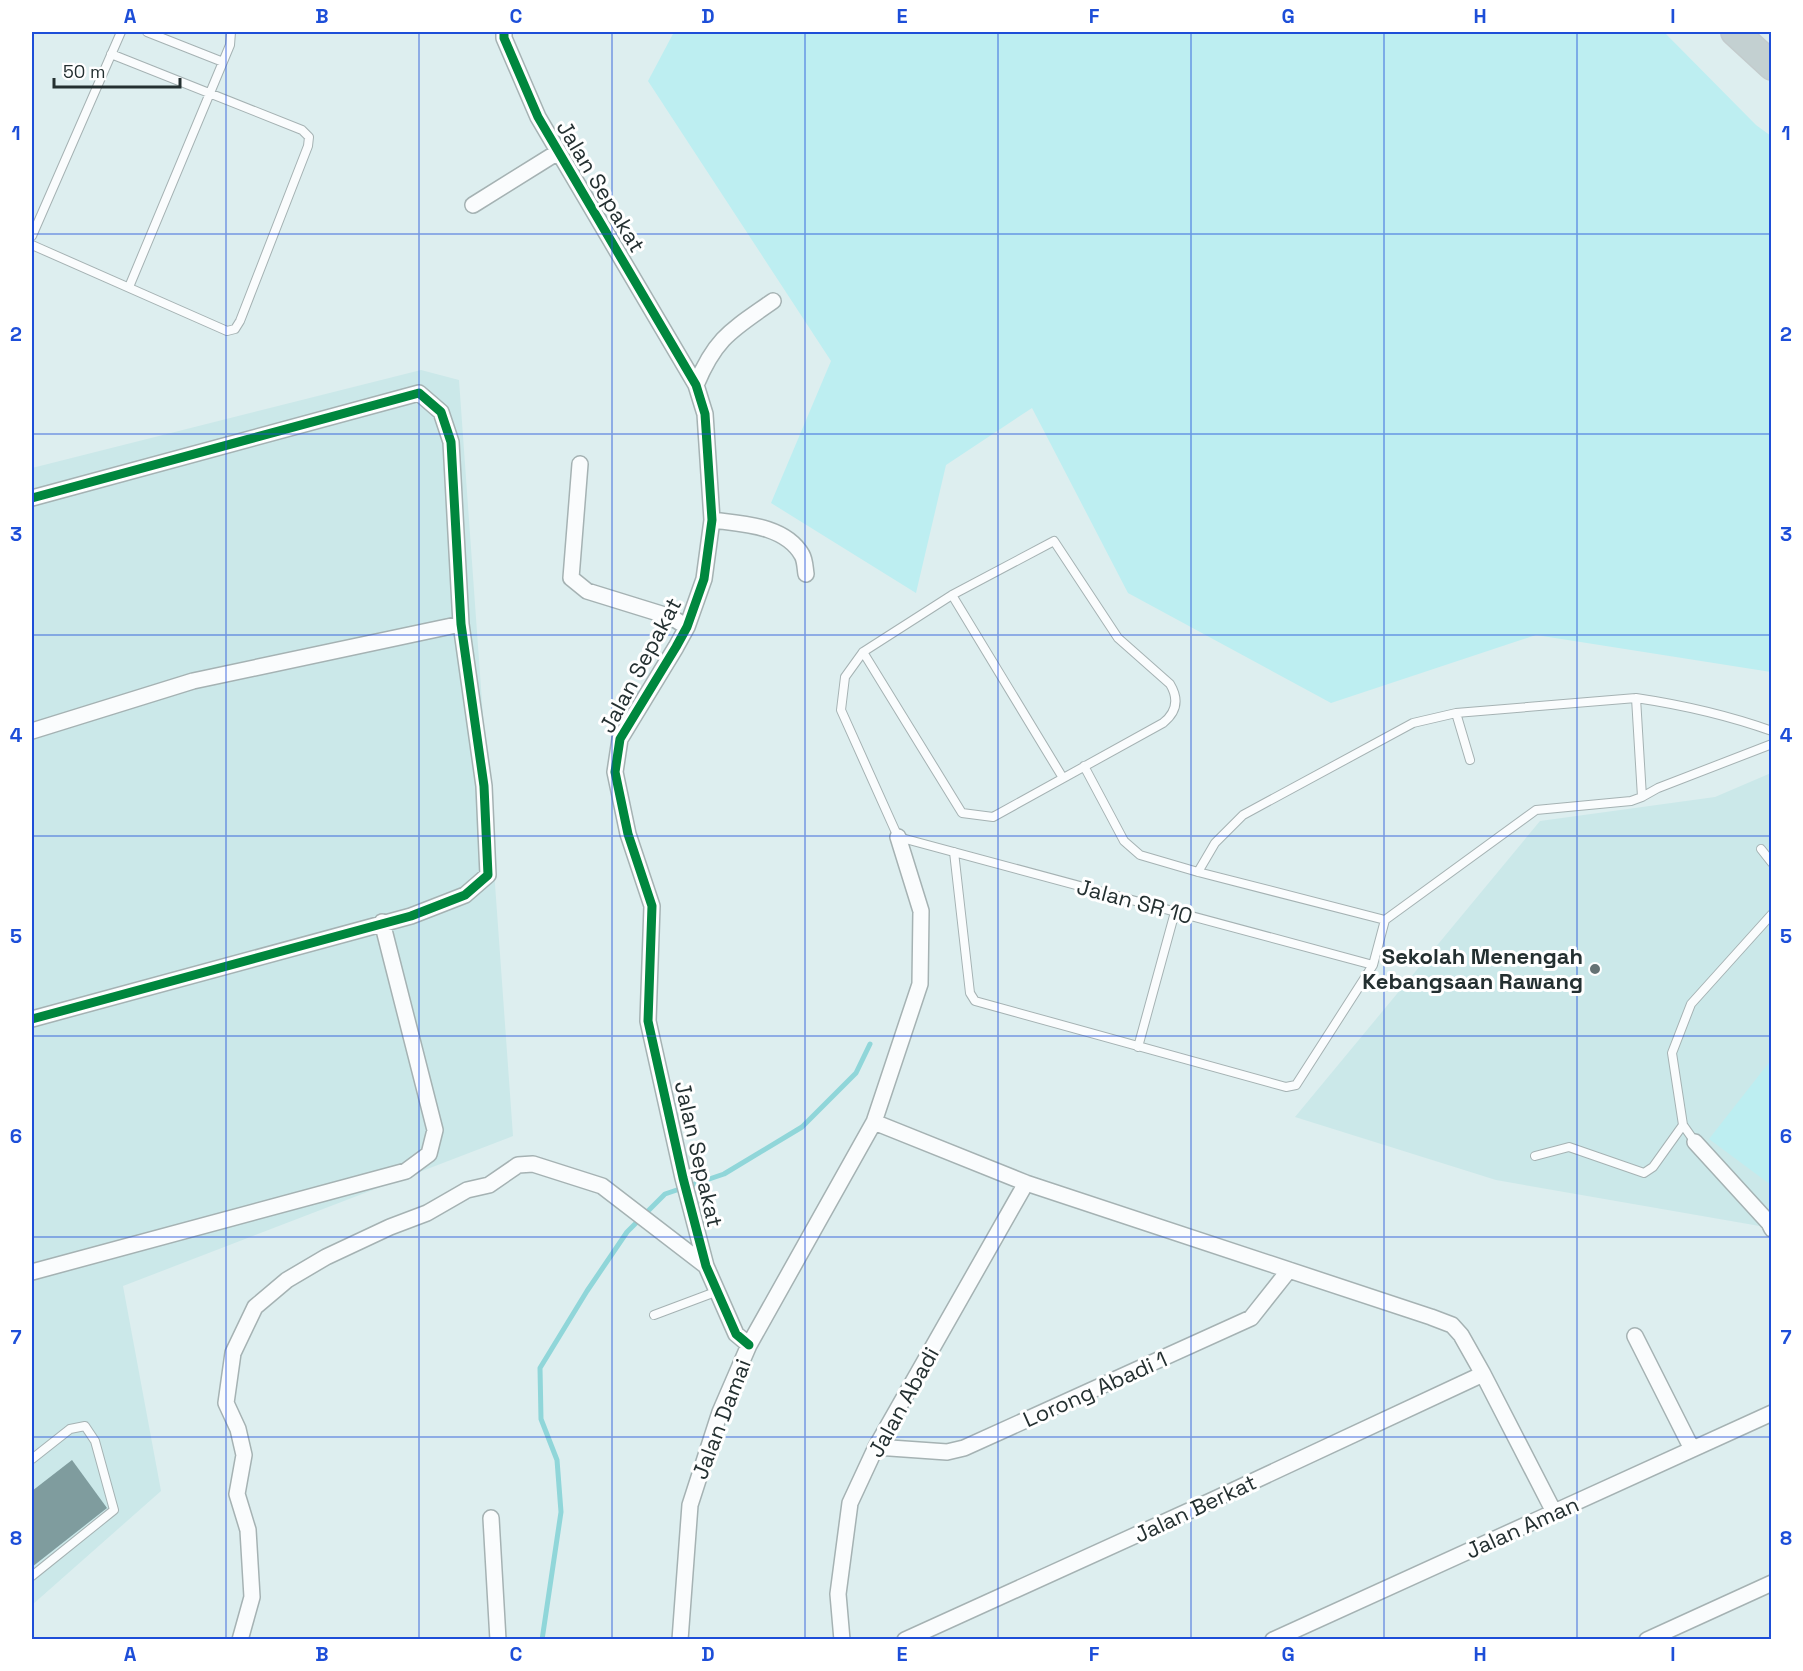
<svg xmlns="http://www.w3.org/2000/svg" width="1803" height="1671" viewBox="0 0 1803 1671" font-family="'Space Grotesk',sans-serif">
<rect width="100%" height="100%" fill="#ddeeef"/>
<path fill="#cbe8e9" d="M 421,370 L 459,380 L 513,1136 L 123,1286 L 161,1491 L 32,1605 L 32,468 Z
M 1771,773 L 1771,1228 L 1496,1180 L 1295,1117 L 1540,821 L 1715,797 Z"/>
<path fill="#bdeef1" d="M 674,32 L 1664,32 L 1756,125 L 1771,136 L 1771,672 L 1536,635 L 1331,703 L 1128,593 L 1032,408 L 946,465 L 916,593 L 771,503 L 831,361 L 648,81 Z
M 1771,1060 L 1771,1185 L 1709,1139 Z"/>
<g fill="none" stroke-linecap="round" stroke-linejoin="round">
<path stroke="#90d6d9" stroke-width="5" d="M 542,1640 L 561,1512 L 557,1460 L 541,1419 L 540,1368 L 587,1291 L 627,1232 L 665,1194 L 724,1174 L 802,1127 L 856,1073 L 870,1044"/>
</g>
<path fill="#7f9c9e" d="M 72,1460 L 107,1508 L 32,1567 L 32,1491 Z"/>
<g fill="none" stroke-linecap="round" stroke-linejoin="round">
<g stroke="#a5b2b3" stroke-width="10">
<path id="lane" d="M 147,32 L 223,62
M 32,236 L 121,32
M 32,245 L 227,331 L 235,329 L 240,321 L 308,146 L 309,137 L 302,130 L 111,54
M 129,287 L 230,45 L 231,32
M 952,595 L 1063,778
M 863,652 L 962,813 L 993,817 L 1163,723 C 1177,712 1179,699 1170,684 L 1118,638 L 1054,541 L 952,595 L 863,652 L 845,677 L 841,710 L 898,837 L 1373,965
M 1636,698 C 1683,705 1727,715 1772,731
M 1456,713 L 1470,760
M 1642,797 L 1658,788 L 1772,744
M 1761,849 L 1772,863
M 954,852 L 970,993 L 975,1001 L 1286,1087 L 1296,1085 L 1373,965 L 1385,920 L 1198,872 L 1140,855 L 1124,841 L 1084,766
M 1198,872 L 1215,843 L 1243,815 L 1413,723 L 1456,713 L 1636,698 L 1642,797 L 1631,801 L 1536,810 L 1385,920
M 1138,1047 L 1175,912
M 1695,1142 L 1683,1125 L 1672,1053 L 1691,1004 L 1772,914
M 1535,1156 L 1569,1147 L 1644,1173 L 1653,1167 L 1683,1125
M 654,1315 L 718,1291
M 32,1459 L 70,1429 L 85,1426 L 95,1441 L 114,1510 L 32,1576"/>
</g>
<g stroke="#a5b2b3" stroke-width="18">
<path id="street" d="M 504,32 L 504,38 L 538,117 L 696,385 L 705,414 L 712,520 L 704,579 L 687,627 L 676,647 L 620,739 L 615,772 L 628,834 L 652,906 L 648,1021 L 683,1178 L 706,1266 L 736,1334 L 749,1345
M 473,205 L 558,152
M 696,385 C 716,337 732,330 773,301
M 580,464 L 571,578 L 587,591 L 671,617 L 687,627
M 32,498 L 419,393 L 441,412 L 451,442 L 461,624 L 484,786 L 488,875 L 465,895 L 411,916 L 32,1019
M 712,520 C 742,524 785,525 802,555 C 805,560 805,568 806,574
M 32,731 L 193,681 L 461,624
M 874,1122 L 1026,1183 L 1431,1317 L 1452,1325 L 1461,1335 L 1483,1374 L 1554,1512
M 1695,1142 L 1769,1223 L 1772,1229
M 32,1272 L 406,1171 L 429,1154 L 435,1130 L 382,922
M 1635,1336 L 1692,1449
M 876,1447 L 947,1452 L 964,1448 L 1251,1318 L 1289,1270
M 491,1518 L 498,1640
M 240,1640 L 252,1597 L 248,1530 L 237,1494 L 244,1455 L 238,1429 L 226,1403 L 233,1353 L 255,1307 L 287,1280 L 326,1257 L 390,1227 L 427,1213 L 467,1190 L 489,1185 L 518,1165 L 533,1164 L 602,1186 L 706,1266
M 680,1640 L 690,1505 L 720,1412 L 749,1345 L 874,1122 L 920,984 L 921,911 L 898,837
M 842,1640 L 838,1594 L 850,1503 L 876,1447 L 1026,1183
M 905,1640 L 1213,1500 L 1483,1374
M 1273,1640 L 1772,1413
M 1647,1640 L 1772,1583"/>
</g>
<g stroke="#c3cbcc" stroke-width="30">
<path id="highway" d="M 1735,32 L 1772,66"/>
</g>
<use href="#lane" stroke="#fafcfd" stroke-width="8"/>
<use href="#street" stroke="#fafcfd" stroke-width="15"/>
<use href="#highway" stroke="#c3d0d1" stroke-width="27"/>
<g stroke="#fff" stroke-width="13">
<path id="cycleway" d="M 504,32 L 504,38 L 538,117 L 696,385 L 705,414 L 712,520 L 704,579 L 687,627 L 676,647 L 620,739 L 615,772 L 628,834 L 652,906 L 648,1021 L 683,1178 L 706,1266 L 736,1334 L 749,1345
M 32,498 L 419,393 L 441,412 L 451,442 L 461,624 L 484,786 L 488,875 L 465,895 L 411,916 L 32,1019"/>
</g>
<use href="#cycleway" stroke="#00873e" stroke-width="9"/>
</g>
<path fill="none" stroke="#1d4ed8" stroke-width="1.5" stroke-opacity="0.55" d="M 226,32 L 226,1640M 419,32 L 419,1640M 612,32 L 612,1640M 805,32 L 805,1640M 998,32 L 998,1640M 1191,32 L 1191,1640M 1384,32 L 1384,1640M 1577,32 L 1577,1640M 32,234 L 1772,234M 32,434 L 1772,434M 32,635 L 1772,635M 32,836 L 1772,836M 32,1036 L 1772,1036M 32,1237 L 1772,1237M 32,1437 L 1772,1437"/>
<circle fill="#657274" stroke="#fff" stroke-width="2" cx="1595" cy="969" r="6"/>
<g text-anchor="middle" stroke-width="6" stroke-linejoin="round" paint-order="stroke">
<g font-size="22" fill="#243031" stroke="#fff">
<text transform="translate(601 186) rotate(59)" y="8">Jalan Sepakat</text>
<text transform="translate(640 665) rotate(-62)" y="8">Jalan Sepakat</text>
<text transform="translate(1135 901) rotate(15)" y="8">Jalan SR 10</text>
<text transform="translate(699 1154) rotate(77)" y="8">Jalan Sepakat</text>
<text transform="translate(1095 1389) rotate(-24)" y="8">Lorong Abadi 1</text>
<text transform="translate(903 1402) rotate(-61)" y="8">Jalan Abadi</text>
<text transform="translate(721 1419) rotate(-69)" y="8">Jalan Damai</text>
<text transform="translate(1195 1508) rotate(-25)" y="8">Jalan Berkat</text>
<text transform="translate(1522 1527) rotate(-24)" y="8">Jalan Aman</text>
</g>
<g font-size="22" font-weight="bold" fill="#243031" stroke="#fff" text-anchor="end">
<text x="1583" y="964">Sekolah Menengah<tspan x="1583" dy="25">Kebangsaan Rawang</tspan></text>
</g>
</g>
<rect width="1803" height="1671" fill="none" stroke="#ffffff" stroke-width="66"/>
<path d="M54 78v9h126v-9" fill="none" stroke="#243031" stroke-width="3"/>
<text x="63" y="78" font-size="18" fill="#243031" stroke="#ffffff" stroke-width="4.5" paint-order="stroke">50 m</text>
<rect x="33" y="33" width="1737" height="1605" fill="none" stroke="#1d4ed8" stroke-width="2"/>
<g font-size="20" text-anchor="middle" font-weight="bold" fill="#1d4ed8">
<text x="130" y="23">A</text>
<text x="322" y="23">B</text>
<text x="516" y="23">C</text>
<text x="708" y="23">D</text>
<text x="902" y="23">E</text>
<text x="1094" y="23">F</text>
<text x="1288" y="23">G</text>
<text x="1480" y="23">H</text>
<text x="1673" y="23">I</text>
<text x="16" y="140">1</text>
<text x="1786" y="140">1</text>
<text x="16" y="341">2</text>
<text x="1786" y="341">2</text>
<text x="16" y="541">3</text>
<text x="1786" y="541">3</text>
<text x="16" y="742">4</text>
<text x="1786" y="742">4</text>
<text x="16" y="943">5</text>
<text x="1786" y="943">5</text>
<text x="16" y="1143">6</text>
<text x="1786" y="1143">6</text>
<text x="16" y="1344">7</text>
<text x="1786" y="1344">7</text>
<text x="16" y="1545">8</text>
<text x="1786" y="1545">8</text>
<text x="130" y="1661">A</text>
<text x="322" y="1661">B</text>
<text x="516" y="1661">C</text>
<text x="708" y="1661">D</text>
<text x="902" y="1661">E</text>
<text x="1094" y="1661">F</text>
<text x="1288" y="1661">G</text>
<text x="1480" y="1661">H</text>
<text x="1673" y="1661">I</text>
</g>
</svg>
